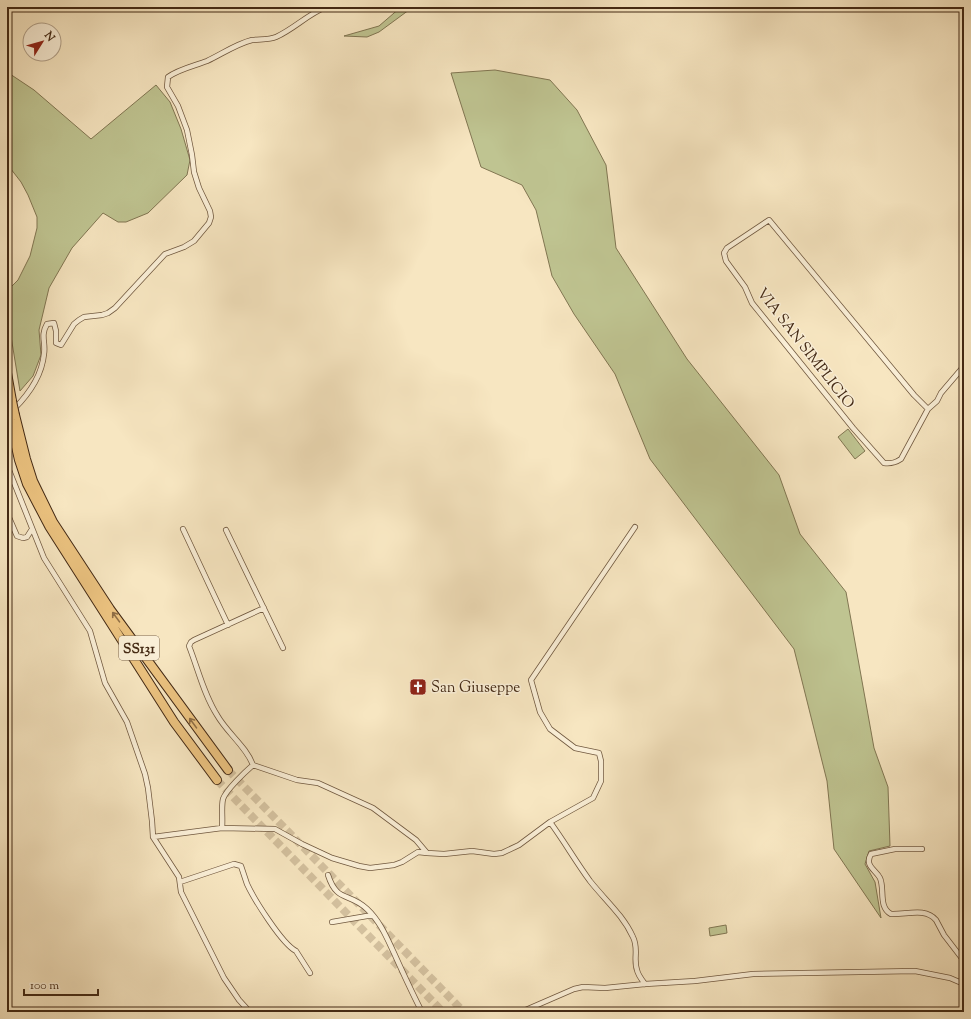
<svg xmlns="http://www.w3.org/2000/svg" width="971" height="1019" viewBox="0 0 971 1019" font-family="'Sorts Mill Goudy',serif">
<rect width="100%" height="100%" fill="#f7e6c1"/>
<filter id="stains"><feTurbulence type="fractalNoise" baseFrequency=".005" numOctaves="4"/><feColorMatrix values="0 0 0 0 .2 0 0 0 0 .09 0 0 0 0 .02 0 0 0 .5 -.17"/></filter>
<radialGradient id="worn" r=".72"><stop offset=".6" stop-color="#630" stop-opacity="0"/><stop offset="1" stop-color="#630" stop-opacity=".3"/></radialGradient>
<path fill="#bfc491" stroke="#817652" d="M 401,7 L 413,7 L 379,32 L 367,37 L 344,36 L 379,26 Z
M 495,70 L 550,80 L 577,110 L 606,165 L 616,248 L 687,359 L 779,475 L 800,534 L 846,592 L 874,748 L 888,787 L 890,846 L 869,851 L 865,864 L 875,882 L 881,918 L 834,849 L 827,781 L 794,649 L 650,459 L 615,374 L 574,314 L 552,276 L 536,210 L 522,185 L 481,167 L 451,73 Z
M 7,72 L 34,90 L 91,139 L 156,85 L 170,102 L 181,129 L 190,160 L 187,175 L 148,213 L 126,222 L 118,222 L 103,213 L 72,248 L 49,288 L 39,330 L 41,355 L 33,376 L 20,391 L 7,312 L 7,291 L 18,280 L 30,256 L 37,228 L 37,217 L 28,195 L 21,182 L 7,164 Z
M 848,429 L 865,451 L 855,459 L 838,437 Z
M 726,925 L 727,933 L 710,936 L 709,928 Z"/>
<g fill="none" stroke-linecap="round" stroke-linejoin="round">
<path stroke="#d3c09e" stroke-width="8" stroke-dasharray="8 4" stroke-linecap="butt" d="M 228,770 L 464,1012
M 217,780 L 232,796 L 443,1012"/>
<g stroke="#70583f" stroke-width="6">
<path id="street" d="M 14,409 C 28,395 42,375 44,354 C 46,342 40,336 47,324 L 54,323 L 56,331 L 56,343 L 61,345 L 74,324 L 79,320 L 84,317 L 102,315 L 108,313 L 115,308 L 165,254 L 184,247 L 194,241 L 209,223 L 211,217 L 210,211 L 199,188 L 194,172 L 192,155 L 187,130 L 178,106 L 167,87 L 168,77 C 179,69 194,66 207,61 C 222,54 236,44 252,40 C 260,39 269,40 276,37 C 294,29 308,14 326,7
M 928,409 L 914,395 L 769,220 L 727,248 L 724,253 L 726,261 L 745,287 L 752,303 L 853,428 L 884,463 C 891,464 895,463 901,459 L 928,409 L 937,401 L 941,393 L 964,366
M 7,465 L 44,558 L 90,631 L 105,683 L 127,722 L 145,774 L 148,788 L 152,821 L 153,837
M 7,513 L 17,536 L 23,538 L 27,537 L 32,529
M 183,529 L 228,625
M 226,530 L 283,648
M 253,765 C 246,746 227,733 217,715 C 204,695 198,669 189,646 L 191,642 L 194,640 L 264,608
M 550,822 C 564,841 576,862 590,881 C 605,900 623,915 633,937 C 639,949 633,959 637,970 C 638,975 642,980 645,984
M 222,828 C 223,818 221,808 223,799 C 226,790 245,772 253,765 L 297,780 L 318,783 L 373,808 L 416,840 L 427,853 L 444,854 L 472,851 L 494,854 L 502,853 L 519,845 L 550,822 L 593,798 L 601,781 L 601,761 L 599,753 L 575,748 L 550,729 L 540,712 L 531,680 L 635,527
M 153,837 L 222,828 L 275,829 L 302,844 L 332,858 L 359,866 L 370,868 L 394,865 L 402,862 L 418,852 L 427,853
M 153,837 L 179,877 L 181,892 L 224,978 L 239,1000 L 250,1012
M 922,849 L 895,849 L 871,854 C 864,866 876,870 880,878 C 885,889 878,907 891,914 C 906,915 925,907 936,920 L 944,935 L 964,961
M 328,875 C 337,903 349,892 367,909 C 380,921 387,938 394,953 C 403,973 412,993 422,1012
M 180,882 L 234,864 L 241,866 C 243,872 245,878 247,884 C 254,899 282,944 296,951 L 310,973
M 332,922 L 367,916 L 373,916
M 521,1012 L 574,989 L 583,987 L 605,988 L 645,984 L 695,981 L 753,974 L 915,971 L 950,978 L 964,984"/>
</g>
<g stroke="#432914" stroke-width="10">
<path id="highway" d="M 7,373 L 12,401
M 15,415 L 26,459 L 33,481 L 53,522 L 110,609 L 228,770
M 10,420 L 19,460 L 27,484 L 49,526 L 174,722 L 217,780"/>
</g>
<use href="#street" stroke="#faefd7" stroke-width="4.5"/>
<use href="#highway" stroke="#ecc380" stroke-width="8"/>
<g stroke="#432914" stroke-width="10" stroke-linecap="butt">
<path id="highway-bridge" d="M 12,401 L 15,415
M 7,405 L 10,420"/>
</g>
<use href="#highway-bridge" stroke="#ecc380" stroke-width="8"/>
</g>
<defs><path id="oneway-shaft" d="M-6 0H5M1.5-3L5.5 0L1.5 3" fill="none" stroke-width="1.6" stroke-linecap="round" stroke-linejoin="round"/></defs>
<g stroke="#8f6e45">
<use href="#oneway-shaft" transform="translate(116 617) rotate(-126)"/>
<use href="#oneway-shaft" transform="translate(193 723) rotate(-126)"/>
</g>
<defs>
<g id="church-square" transform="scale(0.9)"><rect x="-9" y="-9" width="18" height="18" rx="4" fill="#8f2418" stroke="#faefd7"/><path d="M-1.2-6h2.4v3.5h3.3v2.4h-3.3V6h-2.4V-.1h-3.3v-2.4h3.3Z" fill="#fff"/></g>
</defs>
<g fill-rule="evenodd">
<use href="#church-square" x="418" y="687"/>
</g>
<g text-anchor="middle" stroke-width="3" stroke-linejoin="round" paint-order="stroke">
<rect fill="#faefd7" stroke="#7a644e" stroke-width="1" x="119" y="636" width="40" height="24" rx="3"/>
<g font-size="14" font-weight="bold" fill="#432914">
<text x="139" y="653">SS131</text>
</g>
<g font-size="15" fill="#432914" stroke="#faefd7">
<text transform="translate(806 348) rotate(52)" y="5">VIA SAN SIMPLICIO</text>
</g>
<g font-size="15" fill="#432914" stroke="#faefd7" text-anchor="start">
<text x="431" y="692">San Giuseppe</text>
</g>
</g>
<rect width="971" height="1019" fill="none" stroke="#f7e6c1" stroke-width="24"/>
<rect x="8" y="8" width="955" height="1003" fill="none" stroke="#432914" stroke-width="2"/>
<rect x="12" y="12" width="947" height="995" fill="none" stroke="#432914"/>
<g transform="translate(42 42) rotate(53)"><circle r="19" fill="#faefd7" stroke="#b1a089"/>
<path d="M0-3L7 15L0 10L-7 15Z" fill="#8f2418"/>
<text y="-6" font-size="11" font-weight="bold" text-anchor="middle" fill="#432914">N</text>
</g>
<path d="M24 989v6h74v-6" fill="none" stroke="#432914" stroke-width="2"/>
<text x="30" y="989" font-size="12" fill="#432914" stroke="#faefd7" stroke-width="3" paint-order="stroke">100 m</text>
<rect width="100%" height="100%" filter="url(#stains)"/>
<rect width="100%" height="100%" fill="url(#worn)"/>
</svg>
